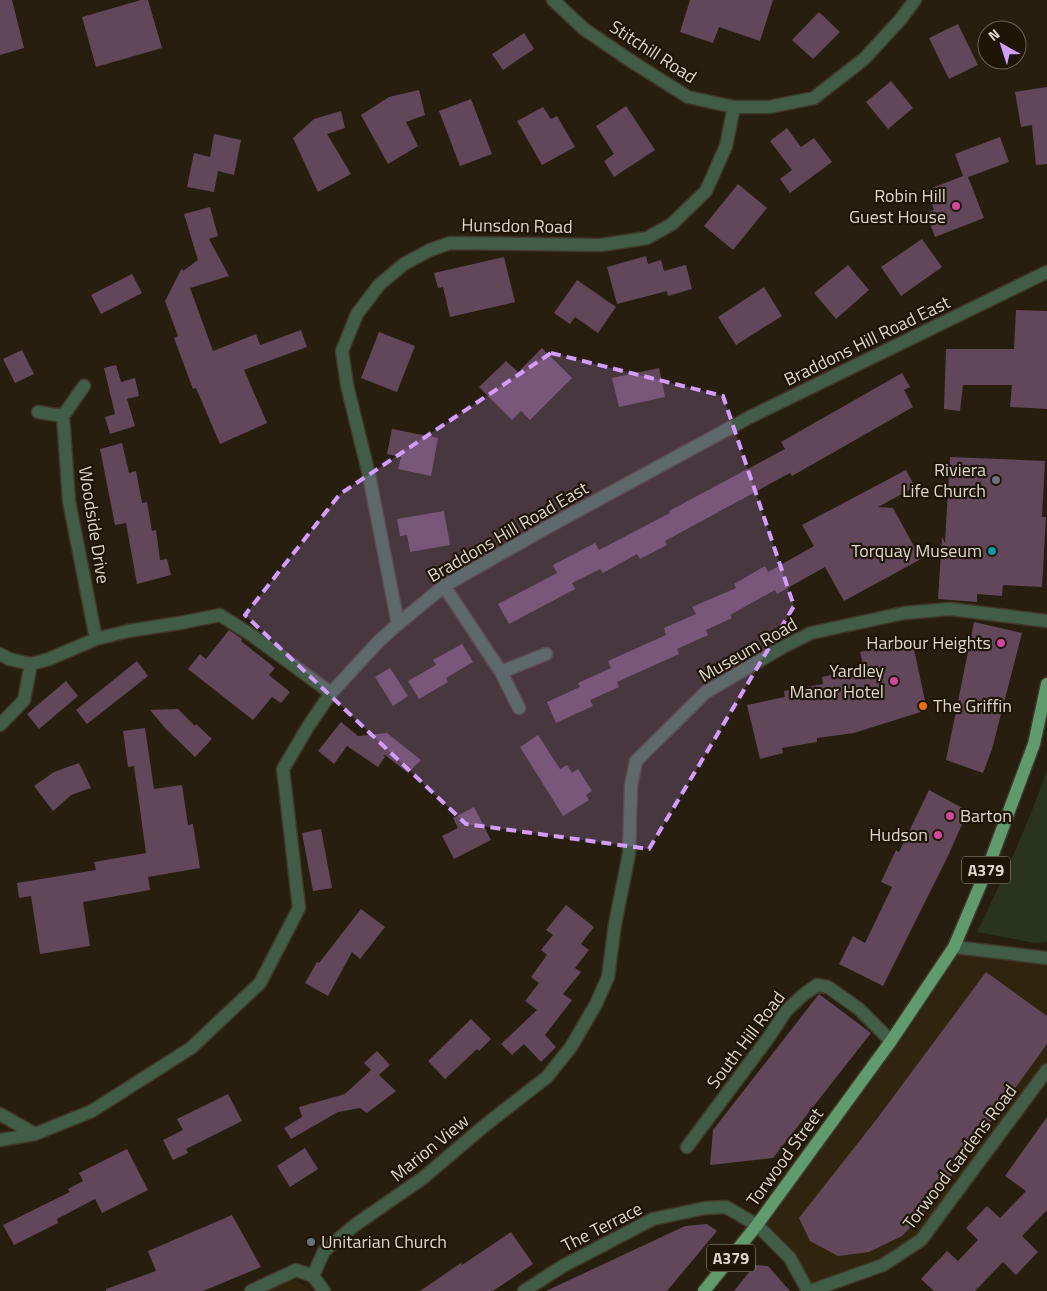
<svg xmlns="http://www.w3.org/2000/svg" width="1047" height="1291" viewBox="0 0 1047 1291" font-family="'Titillium Web',sans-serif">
<rect width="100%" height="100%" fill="#271e0f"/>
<path fill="#31240f" d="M 954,947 L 1047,958 L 1047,1070 L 921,1240 L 883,1265 L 810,1291 L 757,1225 Z
M 292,1280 L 308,1287 L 310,1291 L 267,1291 Z"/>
<path fill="#2a331d" d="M 1047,770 L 1047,942 L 1035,943 L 977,932 C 1003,879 1028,825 1047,770 Z"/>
<path fill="#62475b" d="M 0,0 L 12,0 L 24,48 L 0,55 Z
M 141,0 L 148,0 L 162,48 L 96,67 L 82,17 Z
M 690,0 L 773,0 L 760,41 L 719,27 L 713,43 L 680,32 Z
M 819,12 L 840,32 L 813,59 L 792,40 Z
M 958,24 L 978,65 L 949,79 L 929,38 Z
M 524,33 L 534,49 L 503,70 L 492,54 Z
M 891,81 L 913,108 L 888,129 L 866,102 Z
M 1047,87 L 1047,164 L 1036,165 L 1032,125 L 1021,127 L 1015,92 Z
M 419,90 L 425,115 L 406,122 L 418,146 L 388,164 L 361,115 L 389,97 Z
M 471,99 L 492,154 L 460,166 L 439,111 Z
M 626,106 L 655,150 L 614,177 L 604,161 L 614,154 L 596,126 Z
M 543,107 L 551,119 L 557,116 L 575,147 L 542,165 L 517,121 Z
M 341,111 L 345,128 L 327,134 L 351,174 L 318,192 L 293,138 L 314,119 Z
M 787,128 L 801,147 L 814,138 L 832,162 L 790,193 L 780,179 L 792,170 L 770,141 Z
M 214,134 L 241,140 L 234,175 L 218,171 L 214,192 L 187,187 L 194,153 L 210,157 Z
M 1000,137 L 1009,162 L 968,177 L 984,218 L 935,237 L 926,213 L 934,210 L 927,190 L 963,176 L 955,154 Z
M 738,184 L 767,208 L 733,250 L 704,226 Z
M 210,207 L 218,236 L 209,239 L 229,276 L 190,288 L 213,351 L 256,334 L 260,345 L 301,330 L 307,347 L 244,370 L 267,423 L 220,444 L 196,388 L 193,389 L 174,338 L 178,336 L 165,301 L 182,268 L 183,271 L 198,260 L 184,214 Z
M 922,239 L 942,267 L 901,296 L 881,267 Z
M 646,256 L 648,264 L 661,260 L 664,271 L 686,265 L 692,289 L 668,296 L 667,291 L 617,304 L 607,267 Z
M 504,257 L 515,302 L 450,317 L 443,287 L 438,288 L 434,273 Z
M 848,265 L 869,290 L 836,319 L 814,293 Z
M 132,274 L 142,293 L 101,314 L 91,295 Z
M 577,280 L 616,307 L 598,333 L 575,317 L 570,324 L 554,313 Z
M 764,287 L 782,316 L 736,345 L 718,317 Z
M 1016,310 L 1047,311 L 1047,409 L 1010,407 L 1012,385 L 963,385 L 960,411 L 944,409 L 946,349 L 1014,349 Z
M 379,332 L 415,346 L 397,392 L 361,378 Z
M 542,348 L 572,378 L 530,420 L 521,411 L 512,420 L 479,387 L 506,361 L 518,372 Z
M 22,350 L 34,374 L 15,383 L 3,359 Z
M 116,365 L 121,382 L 135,378 L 139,396 L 127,399 L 135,426 L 110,434 L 105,417 L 115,414 L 104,368 Z
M 659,368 L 665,397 L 619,407 L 612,378 Z
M 902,373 L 910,387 L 904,390 L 913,407 L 792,476 L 790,473 L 665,541 L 667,545 L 640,559 L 637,554 L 603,573 L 600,569 L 572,583 L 575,589 L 509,624 L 498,604 L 557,573 L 553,565 L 595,543 L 599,550 L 670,513 L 669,511 L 785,449 L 781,442 Z
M 392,429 L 438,438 L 431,476 L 398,469 L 401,457 L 387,454 Z
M 122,443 L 129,473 L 136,471 L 142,503 L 147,502 L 152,531 L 156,530 L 160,560 L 167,559 L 171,575 L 137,584 L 126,523 L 115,525 L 100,449 Z
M 950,457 L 1045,461 L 1042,517 L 1046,517 L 1042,587 L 1003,585 L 1002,596 L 977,594 L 977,602 L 938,599 L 942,537 L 945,543 Z
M 906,470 L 915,487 L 878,507 L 893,508 L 921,559 L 844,601 L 825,567 L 777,594 L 775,590 L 730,615 L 732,618 L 706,630 L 708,635 L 677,649 L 679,654 L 617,682 L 619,687 L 590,700 L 593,706 L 556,723 L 547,702 L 580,687 L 578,683 L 611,668 L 608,661 L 666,635 L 664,628 L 696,614 L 692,607 L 736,588 L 734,584 L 765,566 L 768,572 L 814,546 L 802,525 Z
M 444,511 L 450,545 L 410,552 L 407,535 L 400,536 L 397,519 Z
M 974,622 L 1022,633 L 992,749 L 983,773 L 946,760 L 955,716 L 961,700 L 958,701 Z
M 229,630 L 242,639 L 241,641 L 275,668 L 269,675 L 290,692 L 281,703 L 272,697 L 253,720 L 188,669 L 200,654 L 206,659 Z
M 912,640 L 927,710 L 854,733 L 817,738 L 817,742 L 782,748 L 783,753 L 760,759 L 747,705 L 785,697 L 784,691 L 823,684 L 822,677 L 864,668 L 860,652 Z
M 462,644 L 473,662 L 446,678 L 448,682 L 419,699 L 408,681 L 436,665 L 433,660 Z
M 137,661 L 148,676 L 87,724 L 76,710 Z
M 390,668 L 408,696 L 393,706 L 375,677 Z
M 66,681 L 78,696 L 39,729 L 27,714 Z
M 178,709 L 195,726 L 196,724 L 212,739 L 195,757 L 165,728 L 150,710 Z
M 341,722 L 358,736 L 387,733 L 421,760 L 408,773 L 385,755 L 383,755 L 385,757 L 378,767 L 347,746 L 334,764 L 318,751 Z
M 145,728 L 154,789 L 182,785 L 188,825 L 193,824 L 200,868 L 148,877 L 150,890 L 83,902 L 90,946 L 40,954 L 31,896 L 19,898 L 17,883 L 96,870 L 94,862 L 146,853 L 134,766 L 128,767 L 123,731 Z
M 538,735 L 560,769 L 567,765 L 572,773 L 578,769 L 592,791 L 586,795 L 589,800 L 563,816 L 520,747 Z
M 79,763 L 91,788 L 71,795 L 53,811 L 34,786 L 54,772 Z
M 929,790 L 968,811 L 947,858 L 883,986 L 839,964 L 853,936 L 865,943 L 892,887 L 881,882 L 896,850 L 899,852 Z
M 474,807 L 491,840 L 454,859 L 442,836 L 458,828 L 453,818 Z
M 321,829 L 332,888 L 313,891 L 302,833 Z
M 566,905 L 594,927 L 581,944 L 589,950 L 575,968 L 581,972 L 563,994 L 572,1000 L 545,1035 L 556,1047 L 541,1062 L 524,1044 L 512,1055 L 501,1044 L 537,1010 L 525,1001 L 539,983 L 531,977 L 547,955 L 541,950 L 553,935 L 546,930 Z
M 361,909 L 385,927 L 360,959 L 352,952 L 328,996 L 305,983 L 317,962 L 319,963 Z
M 986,972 L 1047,1016 L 1047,1044 L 927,1210 L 902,1236 L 869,1252 L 838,1256 L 810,1241 L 799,1218 L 876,1120 Z
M 819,994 L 871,1033 L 773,1158 L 710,1165 L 713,1130 Z
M 471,1019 L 491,1039 L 479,1051 L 477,1049 L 445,1079 L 428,1061 Z
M 377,1051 L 390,1065 L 379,1075 L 396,1091 L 367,1113 L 360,1108 L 338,1112 L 291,1139 L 284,1128 L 302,1117 L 299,1107 L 345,1094 L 371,1070 L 364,1063 Z
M 228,1094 L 242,1121 L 186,1149 L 188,1153 L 173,1160 L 163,1140 L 183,1130 L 177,1119 Z
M 1047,1117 L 1047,1210 L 1022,1236 L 1038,1252 L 1016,1275 L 1003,1262 L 975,1291 L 934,1291 L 921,1279 L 947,1251 L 958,1261 L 978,1240 L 966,1228 L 987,1206 L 1000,1218 L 1026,1191 L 1005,1176 Z
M 305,1148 L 318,1169 L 290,1187 L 277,1166 Z
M 127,1149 L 148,1190 L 102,1213 L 95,1199 L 57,1219 L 58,1223 L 14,1245 L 3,1225 L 70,1192 L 68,1189 L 83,1181 L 79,1173 Z
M 232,1215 L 261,1267 L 203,1291 L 106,1291 L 106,1289 L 156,1271 L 148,1251 Z
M 707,1224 L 717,1231 L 667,1291 L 546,1291 L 685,1226 Z
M 511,1232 L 533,1264 L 493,1291 L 420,1291 L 461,1263 L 462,1265 Z
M 755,1265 L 768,1266 L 790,1291 L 734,1291 Z"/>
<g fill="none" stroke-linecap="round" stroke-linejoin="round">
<g stroke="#41382a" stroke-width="15">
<path id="minor" d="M 553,0 L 584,29 L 634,63 L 688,97 L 734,107 L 769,107 L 814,98 L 864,59 L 900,20 L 915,0
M 84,386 L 63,416 L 69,501 L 96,639
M 38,412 L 63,416
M 444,586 L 501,672 L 519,708
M 398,624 L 369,475 L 347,385 L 342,351 L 357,314 L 379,285 L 404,264 L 430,250 L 450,243 L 601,245 L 647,238 L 672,224 L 706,191 L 726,146 L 734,107
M 0,654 L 9,659 L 31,664 L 49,659 L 96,639 L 128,631 L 180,623 L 220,615 L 253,636 L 331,693
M 501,672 L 546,654
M 0,725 L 24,700 L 31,664
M 954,947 L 1047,958
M 0,1114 L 35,1134 L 92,1111 L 191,1048 L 260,983 L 299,908 L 283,769 L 309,725 L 331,693 L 379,641 L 398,624 L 444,586 L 546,528 L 750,417 L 1047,272
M 0,1140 L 35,1134
M 687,1147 L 769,1037 L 786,1011 L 803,995 L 817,985 L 828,987 L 859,1009 L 891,1041
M 313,1276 L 324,1251 L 355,1225 L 423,1178 L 484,1126 L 547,1077 L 571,1047 L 596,1004 L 608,977 L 615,924 L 629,854 L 631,786 L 636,761 L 706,692 L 783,647 L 811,633 L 904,613 L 950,609 L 1047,621
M 251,1291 L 296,1270 L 313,1276 L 324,1291
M 524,1291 L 563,1266 L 653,1219 L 705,1208 L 726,1207 L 757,1225 L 790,1258 L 808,1291
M 810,1291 L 883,1265 L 921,1240 L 1047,1070"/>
</g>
<g stroke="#41382a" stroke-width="15">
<path id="major" d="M 704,1291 L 757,1225 L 891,1041 L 954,947 L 990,862 L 1034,744 L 1047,684"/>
</g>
<use href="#minor" stroke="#425d47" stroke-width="12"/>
<use href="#major" stroke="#609b6d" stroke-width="12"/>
</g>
<path fill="#d29dfd" fill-opacity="0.2" stroke="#d29dfd" stroke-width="4" stroke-dasharray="10 6" stroke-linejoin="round" d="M 551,353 L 723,396 L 794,606 L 649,849 L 466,824 L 245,615 L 340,494 Z"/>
<g fill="#d1479c" stroke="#1e1506" stroke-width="2">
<circle cx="956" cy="206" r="5"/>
<circle cx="1001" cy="643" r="5"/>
<circle cx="894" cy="681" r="5"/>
<circle cx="950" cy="816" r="5"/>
<circle cx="938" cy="835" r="5"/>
</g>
<g fill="#6b7280" stroke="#1e1506" stroke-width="2">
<circle cx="996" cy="480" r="5"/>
<circle cx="311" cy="1242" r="5"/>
</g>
<circle fill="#0f9aa8" stroke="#1e1506" stroke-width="2" cx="992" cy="551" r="5"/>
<circle fill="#e8710a" stroke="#1e1506" stroke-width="2" cx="923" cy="706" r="5"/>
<g text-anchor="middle" stroke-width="4.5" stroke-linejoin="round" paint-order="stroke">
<g fill="#1e1506" stroke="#a49d92" stroke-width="1">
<rect x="962" y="856.5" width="48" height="27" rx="4"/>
<rect x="707" y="1244.5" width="48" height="27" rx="4"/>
</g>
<g font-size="16" font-weight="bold" fill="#ded7ce">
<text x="986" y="876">A379</text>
<text x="731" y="1264">A379</text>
</g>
<g font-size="18" fill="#ded7ce" stroke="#1e1506">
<text transform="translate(653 52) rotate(33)" y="6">Stitchill Road</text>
<text transform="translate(517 226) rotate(1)" y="6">Hunsdon Road</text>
<text transform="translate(867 341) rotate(-26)" y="6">Braddons Hill Road East</text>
<text transform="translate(94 525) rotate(81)" y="6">Woodside Drive</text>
<text transform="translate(508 532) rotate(-30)" y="6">Braddons Hill Road East</text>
<text transform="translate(748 650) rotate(-30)" y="6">Museum Road</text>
<text transform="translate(746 1040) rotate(-53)" y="6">South Hill Road</text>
<text transform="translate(430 1148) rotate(-39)" y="6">Marion View</text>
<text transform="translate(785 1157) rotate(-54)" y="6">Torwood Street</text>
<text transform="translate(960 1157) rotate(-53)" y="6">Torwood Gardens Road</text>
<text transform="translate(602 1227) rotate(-27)" y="6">The Terrace</text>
</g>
<g font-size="18" fill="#ded7ce" stroke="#1e1506" text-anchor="end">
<text x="946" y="202">Robin Hill<tspan x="946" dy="21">Guest House</tspan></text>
<text x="986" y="476">Riviera<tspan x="986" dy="21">Life Church</tspan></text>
<text x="982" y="557">Torquay Museum</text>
<text x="991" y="649">Harbour Heights</text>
<text x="884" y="677">Yardley<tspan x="884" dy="21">Manor Hotel</tspan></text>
<text x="933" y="712" text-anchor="start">The Griffin</text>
<text x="960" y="822" text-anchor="start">Barton</text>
<text x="928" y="841">Hudson</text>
<text x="321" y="1248" text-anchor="start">Unitarian Church</text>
</g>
</g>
<g transform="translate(1002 45) rotate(321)"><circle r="24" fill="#1e1506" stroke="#6b6356"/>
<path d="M0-4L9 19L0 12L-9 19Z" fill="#d29dfd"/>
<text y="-8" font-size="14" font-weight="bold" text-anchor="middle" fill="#ded7ce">N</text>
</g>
</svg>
